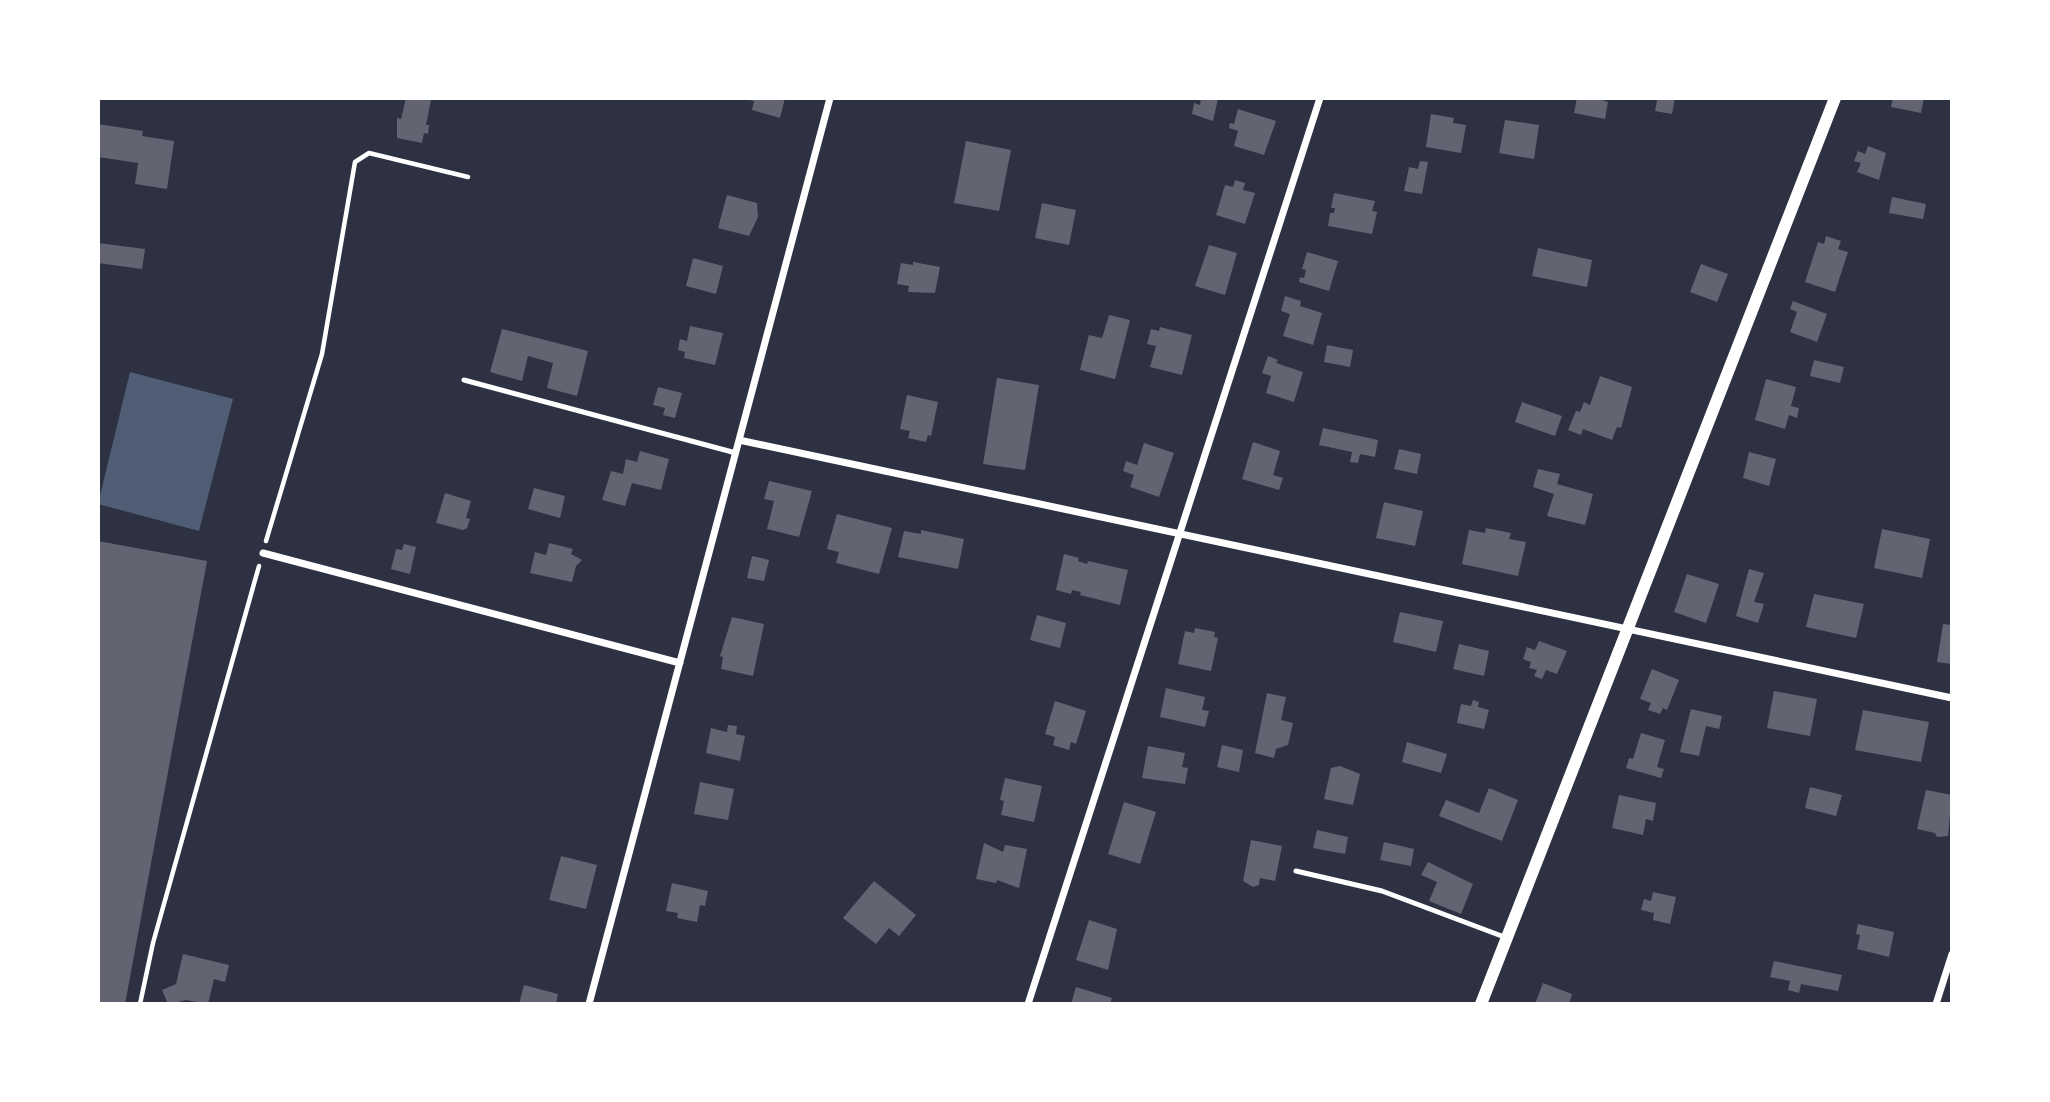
<svg xmlns="http://www.w3.org/2000/svg" width="2050" height="1102" viewBox="0 0 2050 1102" font-family="Barlow,sans-serif">
<rect width="100%" height="100%" fill="#2d3142"/>
<path fill="#4f5d75" d="M 130,372 L 233,399 L 199,531 L 98,504 Z"/>
<path fill="#626471" d="M 406,98 L 431,100 L 426,125 L 429,125 L 428,134 L 424,133 L 422,143 L 397,138 L 397,118 L 401,119 Z
M 785,98 L 780,118 L 752,110 L 754,101 L 745,99 Z
M 1201,98 L 1218,99 L 1213,121 L 1192,114 L 1194,103 L 1200,105 Z
M 1577,98 L 1596,98 L 1608,102 L 1605,119 L 1574,113 Z
M 1651,98 L 1675,98 L 1672,114 L 1655,111 L 1657,100 Z
M 1893,98 L 1924,98 L 1921,113 L 1891,107 Z
M 1238,109 L 1276,121 L 1264,155 L 1234,146 L 1238,131 L 1229,128 L 1230,123 L 1234,124 Z
M 1431,114 L 1454,118 L 1453,123 L 1466,125 L 1461,153 L 1426,147 Z
M 1505,120 L 1539,125 L 1534,159 L 1499,153 Z
M 98,124 L 143,131 L 142,136 L 174,141 L 167,189 L 135,184 L 138,163 L 98,157 Z
M 966,141 L 1011,150 L 999,211 L 954,203 Z
M 1868,146 L 1886,153 L 1879,180 L 1857,172 L 1861,163 L 1854,161 L 1858,151 L 1865,154 Z
M 1420,161 L 1428,162 L 1422,194 L 1404,191 L 1409,167 L 1418,169 Z
M 1235,180 L 1245,183 L 1243,190 L 1255,193 L 1245,224 L 1216,215 L 1225,185 L 1233,187 Z
M 1334,193 L 1375,201 L 1372,211 L 1377,212 L 1372,234 L 1328,226 L 1330,213 L 1334,213 L 1335,208 L 1331,208 Z
M 727,195 L 757,203 L 758,217 L 749,236 L 718,228 Z
M 1892,197 L 1926,204 L 1923,219 L 1889,213 Z
M 1042,203 L 1076,210 L 1069,245 L 1035,238 Z
M 1826,236 L 1841,241 L 1838,249 L 1848,252 L 1835,292 L 1805,282 L 1818,242 L 1824,244 Z
M 98,243 L 145,249 L 142,269 L 98,263 Z
M 1209,245 L 1237,253 L 1225,295 L 1195,286 Z
M 1538,248 L 1592,260 L 1587,287 L 1532,276 Z
M 1307,252 L 1338,261 L 1329,291 L 1299,282 L 1300,277 L 1304,278 L 1306,270 L 1302,269 Z
M 693,258 L 723,266 L 716,294 L 686,286 Z
M 913,262 L 940,267 L 935,293 L 908,292 L 909,286 L 897,284 L 901,263 L 913,265 Z
M 1701,264 L 1728,274 L 1717,302 L 1690,292 Z
M 1285,296 L 1301,301 L 1300,306 L 1322,313 L 1313,345 L 1283,336 L 1290,314 L 1281,311 Z
M 1793,301 L 1827,314 L 1817,342 L 1790,332 L 1797,312 L 1790,309 Z
M 1109,315 L 1130,320 L 1115,379 L 1080,370 L 1089,335 L 1102,338 Z
M 690,326 L 723,333 L 715,365 L 684,358 L 685,352 L 678,350 L 680,339 L 687,341 Z
M 1160,327 L 1192,335 L 1182,375 L 1150,367 L 1156,346 L 1147,344 L 1151,329 L 1159,331 Z
M 502,329 L 588,351 L 577,396 L 547,388 L 553,363 L 528,356 L 522,381 L 490,372 Z
M 1327,345 L 1353,350 L 1350,367 L 1324,362 Z
M 1268,356 L 1278,360 L 1276,363 L 1303,372 L 1294,402 L 1266,393 L 1271,376 L 1262,373 Z
M 1814,360 L 1844,367 L 1840,383 L 1810,376 Z
M 1600,376 L 1632,387 L 1621,428 L 1617,427 L 1612,440 L 1583,429 L 1581,435 L 1568,430 L 1576,411 L 1580,412 L 1584,402 L 1590,405 Z
M 997,378 L 1039,385 L 1025,470 L 983,464 Z
M 1766,379 L 1796,387 L 1791,406 L 1799,408 L 1797,418 L 1789,415 L 1785,429 L 1755,420 Z
M 658,387 L 682,393 L 675,418 L 663,415 L 665,408 L 653,405 Z
M 907,395 L 938,402 L 931,436 L 928,435 L 926,442 L 908,438 L 910,431 L 900,429 Z
M 1522,402 L 1562,416 L 1555,436 L 1515,422 Z
M 1323,428 L 1378,440 L 1375,457 L 1360,454 L 1358,463 L 1350,462 L 1352,452 L 1319,445 Z
M 1253,442 L 1280,451 L 1273,475 L 1283,478 L 1279,490 L 1242,479 Z
M 1144,443 L 1174,453 L 1159,497 L 1130,487 L 1134,475 L 1123,471 L 1126,461 L 1137,465 Z
M 1399,449 L 1421,454 L 1417,474 L 1394,469 Z
M 640,451 L 669,459 L 661,490 L 632,483 L 625,506 L 602,500 L 611,471 L 623,474 L 626,459 L 637,462 Z
M 1749,452 L 1776,459 L 1769,486 L 1743,478 Z
M 1538,469 L 1560,474 L 1557,484 L 1593,494 L 1585,525 L 1547,516 L 1554,494 L 1533,487 Z
M 769,481 L 812,491 L 799,537 L 767,529 L 774,501 L 764,499 Z
M 534,488 L 565,496 L 560,518 L 528,509 Z
M 445,493 L 471,501 L 466,518 L 470,519 L 467,528 L 463,530 L 436,523 Z
M 1384,502 L 1423,511 L 1415,546 L 1376,538 Z
M 837,514 L 892,528 L 879,574 L 836,563 L 839,552 L 827,549 Z
M 1486,528 L 1511,533 L 1509,539 L 1526,542 L 1518,576 L 1462,564 L 1469,530 L 1485,533 Z
M 1882,529 L 1930,539 L 1922,578 L 1874,568 Z
M 921,530 L 964,539 L 958,569 L 898,557 L 904,531 L 921,534 Z
M 98,541 L 207,561 L 125,1004 L 98,1004 Z
M 549,543 L 573,549 L 571,554 L 582,560 L 576,566 L 572,582 L 530,573 L 535,552 L 546,555 Z
M 404,544 L 416,547 L 410,574 L 391,569 L 396,549 L 402,550 Z
M 1064,554 L 1079,558 L 1078,561 L 1087,564 L 1088,561 L 1128,570 L 1120,605 L 1080,595 L 1081,592 L 1072,590 L 1071,594 L 1056,590 Z
M 752,556 L 769,560 L 764,581 L 747,578 Z
M 1749,569 L 1764,573 L 1754,602 L 1764,604 L 1758,623 L 1736,616 Z
M 1687,574 L 1719,584 L 1706,623 L 1674,612 Z
M 1814,594 L 1864,604 L 1856,638 L 1806,627 Z
M 1400,612 L 1443,621 L 1436,652 L 1393,642 Z
M 1037,615 L 1066,623 L 1060,648 L 1030,640 Z
M 732,617 L 764,624 L 753,676 L 721,669 L 723,657 L 720,656 Z
M 1943,624 L 1952,625 L 1952,664 L 1937,662 Z
M 1195,628 L 1215,632 L 1214,637 L 1218,638 L 1211,671 L 1178,664 L 1185,631 L 1194,633 Z
M 1539,641 L 1567,651 L 1557,674 L 1546,670 L 1542,679 L 1534,676 L 1537,670 L 1529,668 L 1531,662 L 1523,659 L 1527,647 L 1535,650 Z
M 1459,644 L 1489,651 L 1484,676 L 1453,669 Z
M 1652,669 L 1679,680 L 1667,710 L 1663,708 L 1660,714 L 1648,710 L 1651,703 L 1640,699 Z
M 1166,688 L 1205,697 L 1202,710 L 1209,711 L 1205,727 L 1160,717 Z
M 1774,691 L 1817,699 L 1810,736 L 1767,728 Z
M 1267,693 L 1286,697 L 1281,720 L 1293,723 L 1288,745 L 1276,749 L 1274,758 L 1255,753 Z
M 1473,700 L 1479,702 L 1478,707 L 1489,710 L 1484,729 L 1457,723 L 1461,704 L 1471,706 Z
M 1055,701 L 1086,711 L 1076,744 L 1071,742 L 1069,750 L 1053,745 L 1055,737 L 1045,734 Z
M 1691,709 L 1722,716 L 1719,729 L 1706,726 L 1699,756 L 1680,752 Z
M 1863,710 L 1929,722 L 1921,762 L 1855,750 Z
M 728,725 L 737,726 L 736,734 L 745,736 L 740,761 L 706,753 L 711,728 L 727,732 Z
M 1641,733 L 1665,740 L 1657,767 L 1664,769 L 1661,778 L 1626,768 L 1629,758 L 1633,759 Z
M 1407,742 L 1447,754 L 1441,773 L 1402,762 Z
M 1222,745 L 1243,750 L 1239,772 L 1217,767 Z
M 1148,746 L 1185,753 L 1182,767 L 1188,768 L 1185,784 L 1142,778 Z
M 1340,766 L 1360,774 L 1353,805 L 1324,799 L 1331,768 Z
M 1005,778 L 1042,786 L 1034,822 L 1001,815 L 1004,801 L 1000,800 Z
M 700,782 L 734,789 L 728,820 L 694,814 Z
M 1810,787 L 1842,795 L 1836,816 L 1805,808 Z
M 1489,788 L 1518,800 L 1502,841 L 1439,816 L 1446,800 L 1479,813 Z
M 1926,790 L 1952,795 L 1948,836 L 1937,837 L 1935,833 L 1917,829 Z
M 1619,795 L 1656,803 L 1653,821 L 1646,819 L 1643,835 L 1612,828 Z
M 1124,802 L 1156,812 L 1140,864 L 1108,854 Z
M 1317,830 L 1348,837 L 1345,854 L 1313,848 Z
M 1251,840 L 1282,846 L 1275,881 L 1260,878 L 1259,885 L 1253,887 L 1243,881 Z
M 1384,842 L 1414,849 L 1411,866 L 1380,860 Z
M 984,843 L 1003,852 L 1005,845 L 1027,849 L 1019,888 L 997,880 L 996,883 L 976,879 Z
M 561,856 L 597,865 L 586,909 L 549,900 Z
M 1428,862 L 1473,884 L 1461,914 L 1429,901 L 1437,882 L 1421,875 Z
M 874,881 L 916,915 L 899,936 L 889,928 L 876,944 L 843,918 Z
M 672,883 L 708,891 L 705,906 L 700,905 L 697,922 L 677,918 L 678,913 L 666,911 Z
M 1653,892 L 1676,897 L 1670,924 L 1653,920 L 1654,913 L 1641,910 L 1644,899 L 1651,901 Z
M 1089,920 L 1117,929 L 1108,970 L 1076,960 Z
M 1858,924 L 1894,932 L 1889,957 L 1857,949 L 1860,935 L 1856,934 Z
M 183,954 L 229,965 L 225,982 L 214,979 L 208,1004 L 186,1000 L 168,1004 L 162,990 L 176,984 Z
M 1774,961 L 1842,975 L 1838,991 L 1801,984 L 1799,993 L 1788,990 L 1790,981 L 1770,977 Z
M 1543,983 L 1572,994 L 1569,1004 L 1535,1004 Z
M 524,985 L 558,994 L 556,1004 L 519,1004 Z
M 1076,987 L 1112,998 L 1110,1004 L 1071,1004 Z"/>
<g fill="none" stroke-linecap="round" stroke-linejoin="round">
<path stroke="#fff" stroke-width="4.5" d="M 266,541 L 322,354 L 355,162 L 369,153 L 468,177
M 140,1004 L 153,943 L 259,566"/>
<path stroke="#fff" stroke-width="5" d="M 464,380 L 736,453
M 1296,871 L 1382,891 L 1507,938"/>
<path stroke="#fff" stroke-width="7" d="M 739,440 L 1952,698
M 263,553 L 680,663
M 589,1004 L 830,98
M 1028,1004 L 1320,98
M 1936,1004 L 1952,954"/>
<path stroke="#fff" stroke-width="12" d="M 1481,1004 L 1835,98"/>
</g>
<rect width="2050" height="1102" fill="none" stroke="#ffffff" stroke-width="200"/>
</svg>
